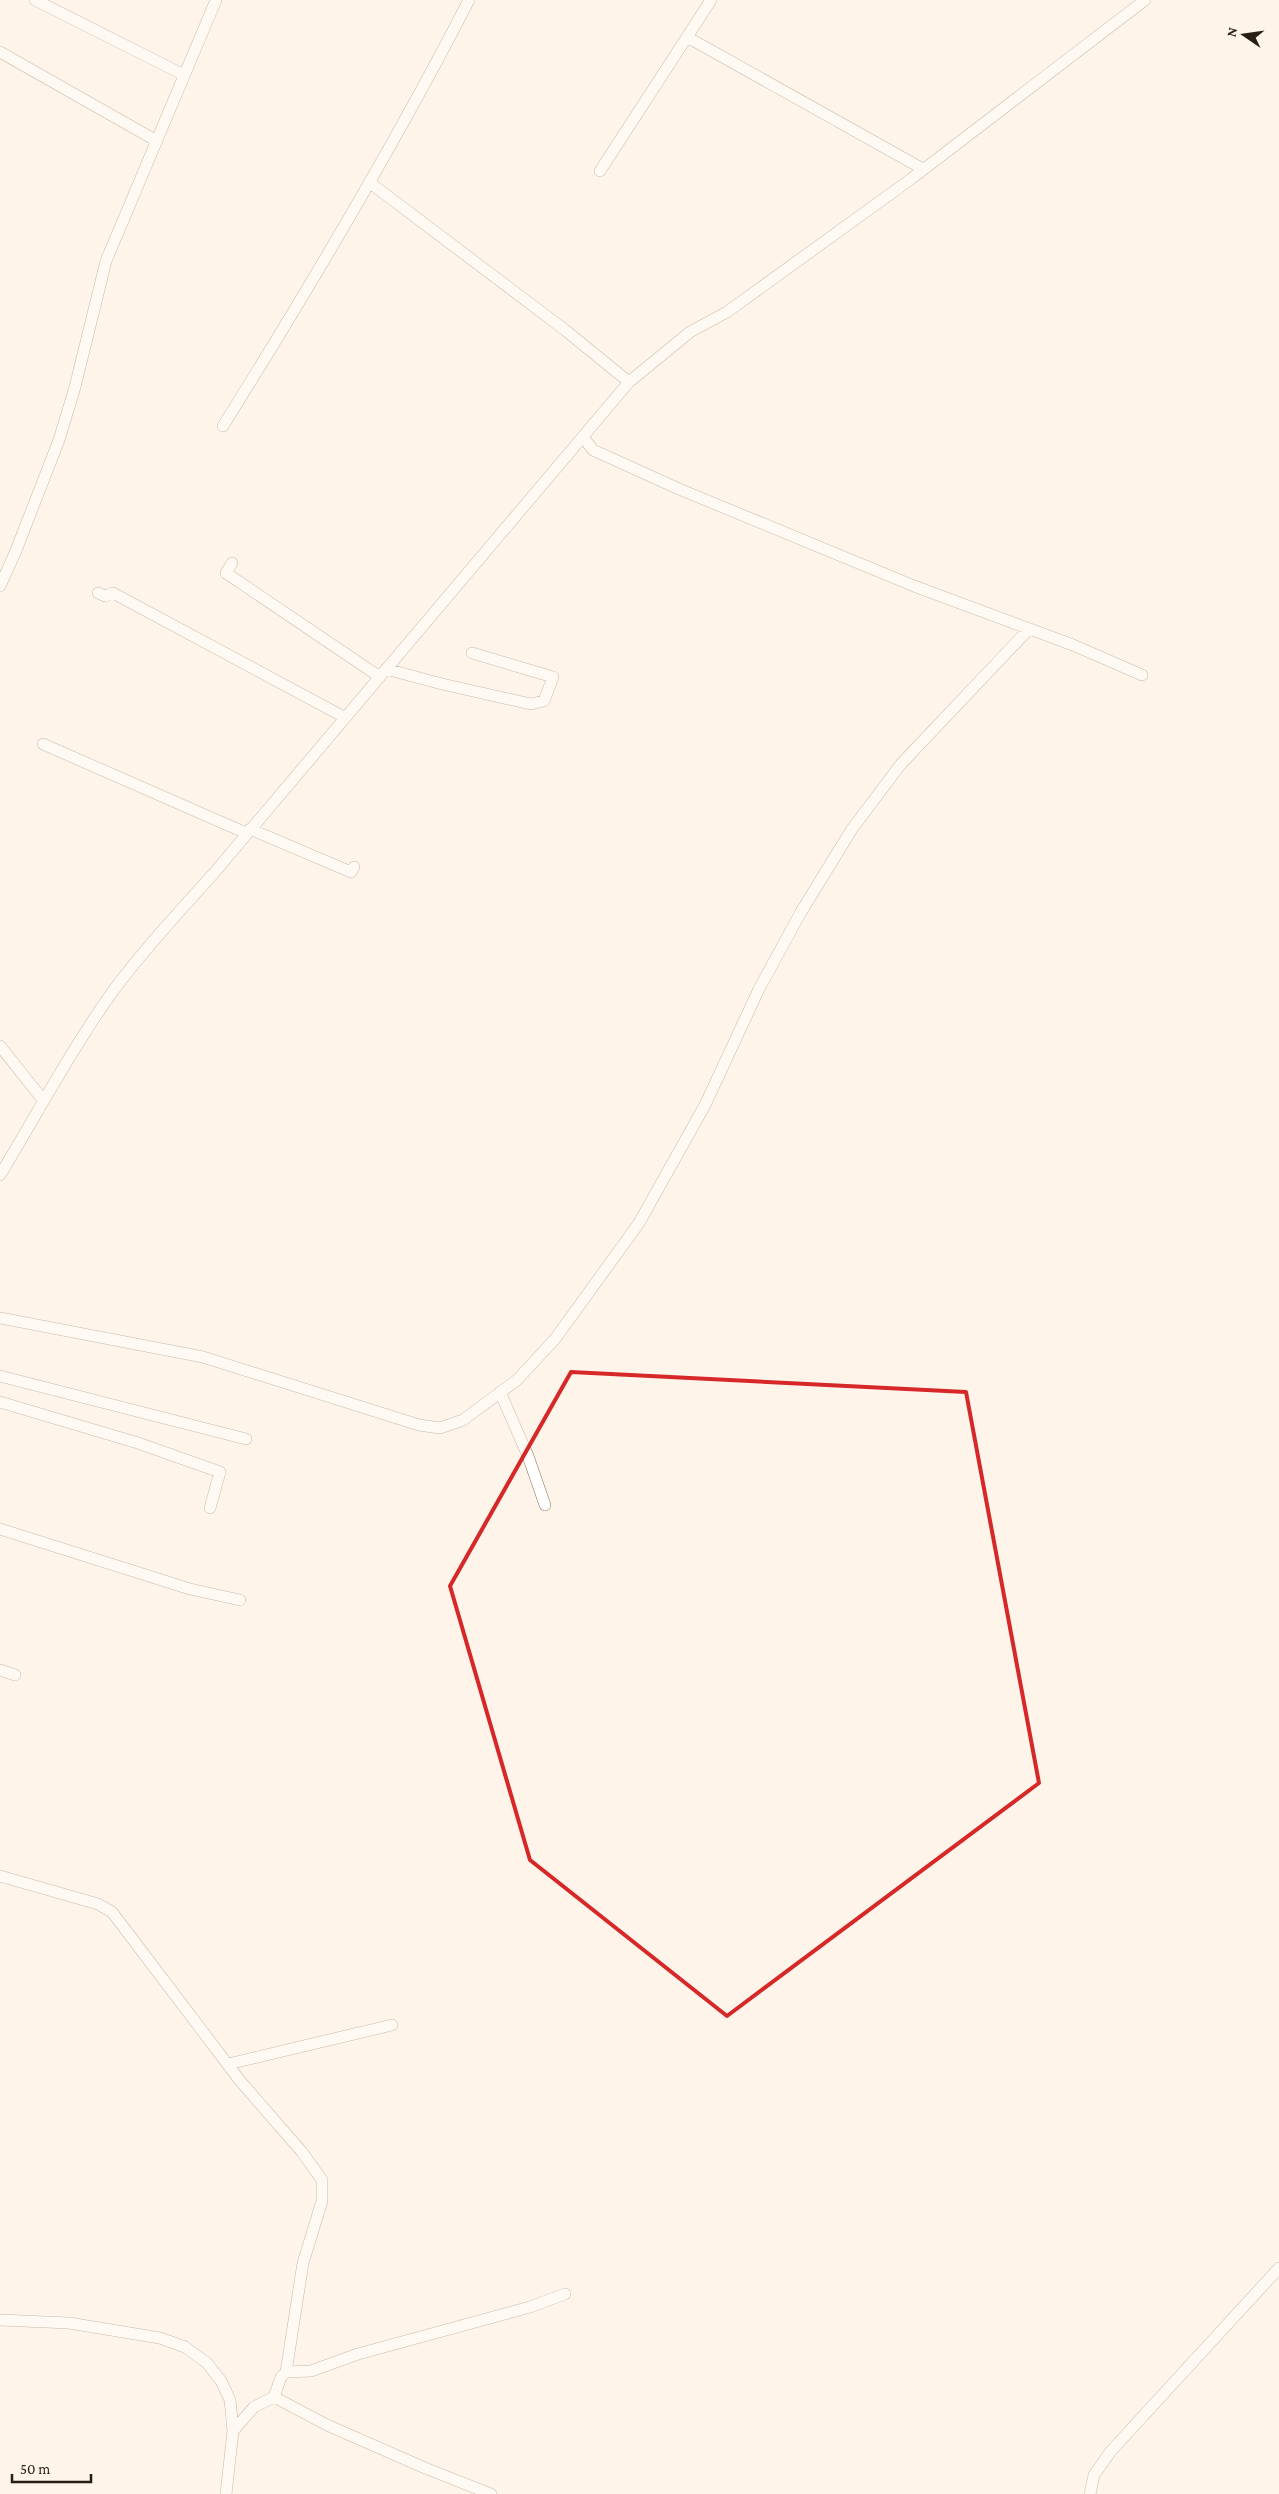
<svg xmlns="http://www.w3.org/2000/svg" width="1279" height="2494" viewBox="0 0 1279 2494" font-family="'Crimson Pro',serif">
<rect width="100%" height="100%" fill="#fef4e9"/>
<g fill="none" stroke-linecap="round" stroke-linejoin="round">
<g stroke="#8a745c" stroke-width="12">
<path id="street" d="M 35,0 L 184,75
M 687,37 L 923,169
M 0,52 L 157,141
M 600,171 L 711,0
M 369,182 L 565,330 L 629,382
M 223,426 C 310,287 394,146 469,0
M 583,437 L 593,450 L 679,489 L 914,586 L 1073,645 L 1142,675
M 232,563 L 226,573 L 380,677
M 0,586 L 15,553 L 59,440 L 75,387 L 106,261 L 216,0
M 98,593 L 105,596 L 113,593 L 344,717
M 386,669 L 442,684 L 531,704 L 544,701 L 553,677 L 472,653
M 43,744 L 246,833
M 250,829 L 351,872 L 354,867
M 0,1046 L 43,1100
M 0,1175 C 37,1114 71,1050 113,991 C 144,949 180,911 214,873 L 629,382 L 690,332 L 727,312 L 911,179 L 1145,0
M 0,1318 L 203,1357 L 419,1425 L 440,1428 L 463,1420 L 517,1380 L 555,1339 L 639,1223 L 705,1105 L 759,989 L 801,912 L 852,829 L 901,764 L 1029,629
M 0,1376 L 246,1439
M 500,1392 L 528,1456 L 545,1505
M 0,1402 L 138,1443 L 220,1472 L 210,1508
M 0,1529 L 190,1589 L 240,1600
M 0,1670 L 15,1675
M 0,1876 L 98,1904 L 112,1912 L 241,2082 L 302,2152 L 322,2180 L 322,2201 L 303,2263 L 286,2372 L 281,2377 L 274,2397 L 254,2407 L 233,2431
M 228,2064 L 392,2025
M 0,2320 L 69,2323 L 160,2338 L 185,2347 L 207,2363 L 221,2381 L 230,2400 L 233,2431 L 226,2494
M 286,2372 L 311,2371 L 358,2354 L 530,2307 L 565,2294
M 274,2397 L 327,2425 L 425,2468 L 491,2494
M 1090,2494 L 1094,2475 L 1111,2451 L 1279,2268"/>
</g>
<use href="#street" stroke="#fff" stroke-width="11"/>
</g>
<path d="M0 0H1279V2494H0ZM 571,1372 L 966,1392 L 1039,1783 L 727,2016 L 530,1860 L 450,1586 Z" fill="#fef4e9" fill-opacity=".55" fill-rule="evenodd"/>
<path fill="none" stroke="#d62828" stroke-width="4" stroke-linejoin="round" d="M 571,1372 L 966,1392 L 1039,1783 L 727,2016 L 530,1860 L 450,1586 Z"/>
<g transform="translate(1244 35) rotate(283)" stroke="#fef4e9" stroke-width="4" paint-order="stroke">
<path d="M0-4L9 19L0 12L-9 19Z" fill="#271e14"/>
<text y="-8" font-size="14" font-weight="bold" text-anchor="middle" fill="#271e14">N</text>
</g>
<path d="M12 2474v8h79v-8" fill="none" stroke="#271e14" stroke-width="2.5"/>
<text x="20" y="2474" font-size="15" fill="#271e14" stroke="#fef4e9" stroke-width="4" paint-order="stroke">50 m</text>
</svg>
